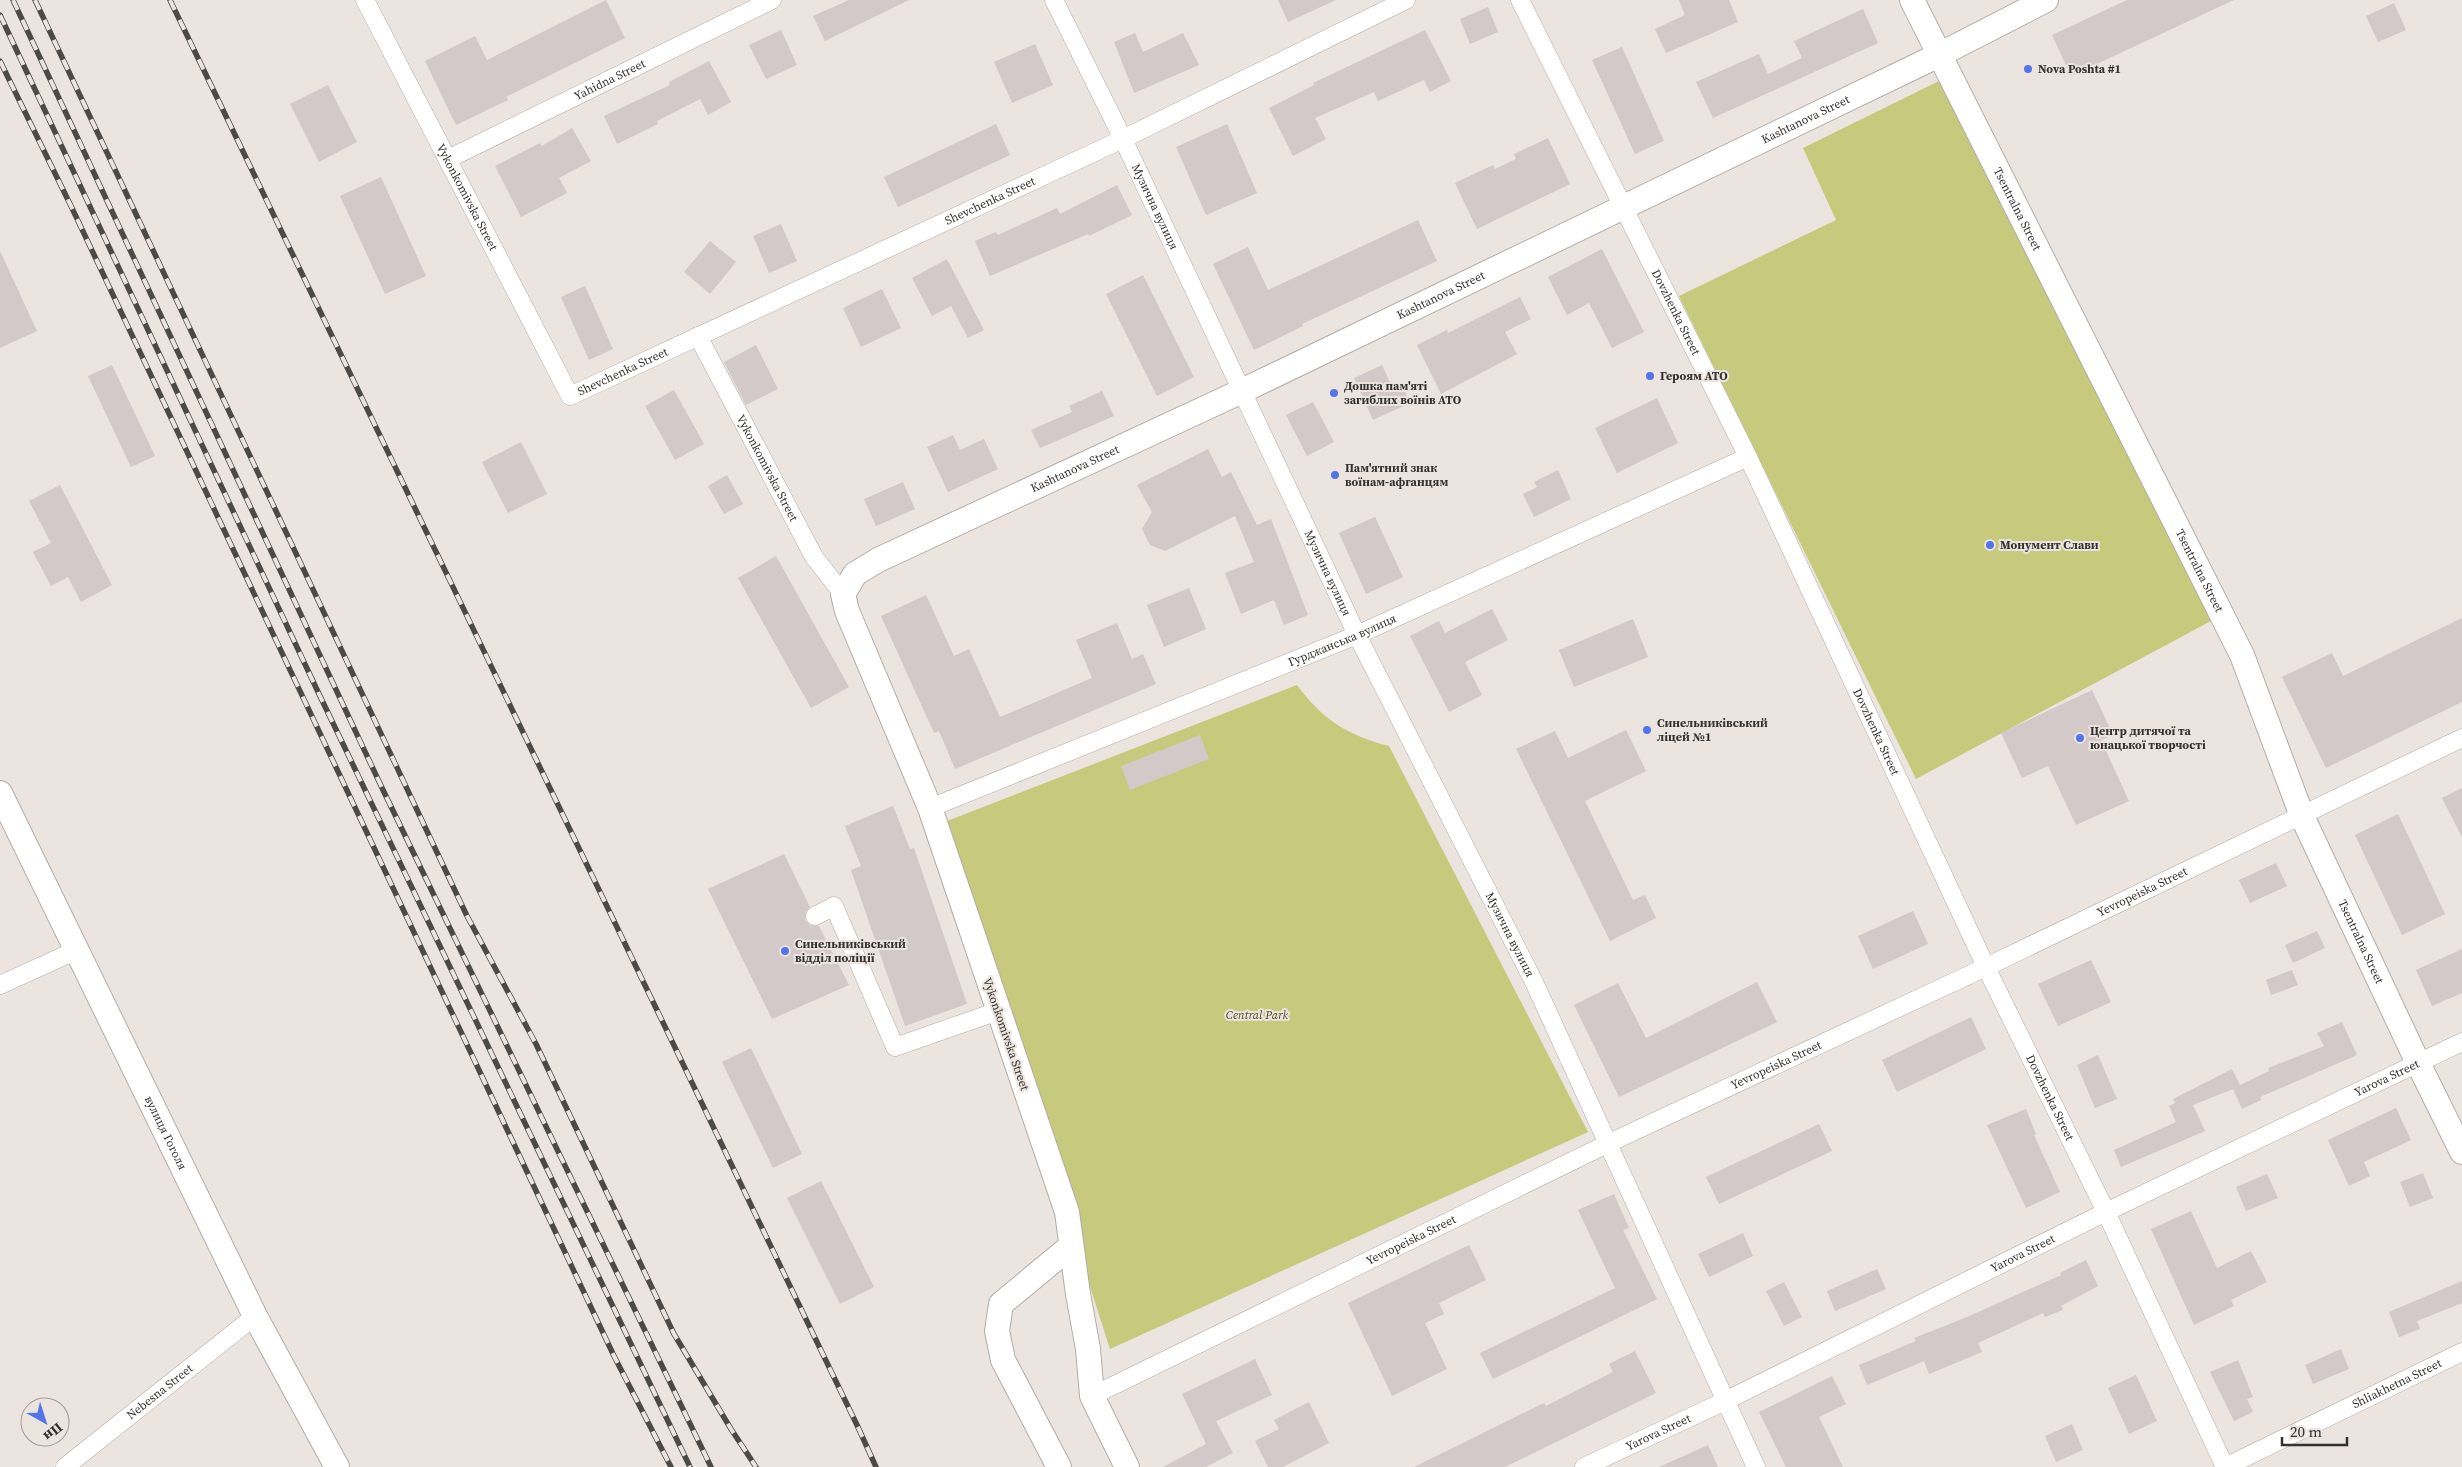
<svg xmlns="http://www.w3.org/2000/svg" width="2462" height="1467" viewBox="0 0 2462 1467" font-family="'Source Serif 4',serif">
<rect width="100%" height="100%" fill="#ebe4df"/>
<path fill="#c7ca7c" d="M 1943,79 L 2211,621 L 1916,779 L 1679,296 L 1836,220 L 1803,148 Z
M 1297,685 C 1323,720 1347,735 1389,746 L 1588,1132 L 1110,1349 L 942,823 Z"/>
<path fill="#d2c9c8" d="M 606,0 L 625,38 L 506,97 L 508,100 L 456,125 L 425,61 L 475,36 L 487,60 Z
M 849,0 L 909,0 L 825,41 L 813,16 Z
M 1278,0 L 1336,0 L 1288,22 Z
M 1679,0 L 1729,0 L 1738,22 L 1666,53 L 1655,29 L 1685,15 Z
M 2127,0 L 2234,0 L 2071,76 L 2052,35 Z
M 2394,3 L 2406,30 L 2378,42 L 2366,16 Z
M 1488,7 L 1498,32 L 1470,44 L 1460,19 Z
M 1863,9 L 1878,43 L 1713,118 L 1696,82 L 1759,54 L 1768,74 L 1802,58 L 1794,41 Z
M 781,30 L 797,65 L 766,79 L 749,45 Z
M 1425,30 L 1451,81 L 1430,92 L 1424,80 L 1378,101 L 1374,92 L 1315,118 L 1326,139 L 1293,156 L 1269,108 L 1314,85 L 1313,83 Z
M 1135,33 L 1143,52 L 1183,33 L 1199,65 L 1134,93 L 1114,42 Z
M 1035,44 L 1053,85 L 1012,103 L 994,62 Z
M 1622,47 L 1664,141 L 1635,154 L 1592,60 Z
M 709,61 L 731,102 L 708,115 L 700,99 L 657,121 L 658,124 L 617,144 L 604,116 L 670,85 L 669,82 Z
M 328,85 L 357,142 L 319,162 L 290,104 Z
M 996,124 L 1010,155 L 898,207 L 884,177 Z
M 1227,124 L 1257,193 L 1206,215 L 1176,147 Z
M 572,128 L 591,161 L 559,178 L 567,193 L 521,217 L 495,166 L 540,143 L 542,146 Z
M 1548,138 L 1570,184 L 1477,229 L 1455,183 L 1493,165 L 1495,169 L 1516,159 L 1514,154 Z
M 381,177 L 426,276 L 385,294 L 340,196 Z
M 1117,185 L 1132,215 L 1089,236 L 1088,234 L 990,276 L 975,241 L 996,232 L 998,235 L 1057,208 L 1060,214 Z
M 1418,220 L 1437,261 L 1302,324 L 1303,326 L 1254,350 L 1213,264 L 1248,247 L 1268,290 Z
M 781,224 L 797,261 L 769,273 L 753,236 Z
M 710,241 L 736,262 L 710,294 L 684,272 Z
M 1602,249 L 1644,332 L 1612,348 L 1589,303 L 1567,315 L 1548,277 Z
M 0,251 L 37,331 L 0,348 Z
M 947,259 L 984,330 L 968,338 L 951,306 L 932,316 L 912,278 Z
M 1143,275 L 1194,377 L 1157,396 L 1106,294 Z
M 585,286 L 613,349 L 589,360 L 561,297 Z
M 882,289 L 901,328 L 861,347 L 843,308 Z
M 1520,297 L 1531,319 L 1505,332 L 1517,354 L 1441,394 L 1417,345 L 1447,330 L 1448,333 Z
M 756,345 L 778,389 L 746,405 L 724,362 Z
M 112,365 L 155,456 L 131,467 L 88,376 Z
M 1382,365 L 1392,387 L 1401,383 L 1410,403 L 1373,420 L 1354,378 Z
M 674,390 L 704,444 L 675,460 L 645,406 Z
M 1102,391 L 1114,416 L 1040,448 L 1031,430 L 1072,412 L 1069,406 Z
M 1657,398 L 1678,443 L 1617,473 L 1595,428 Z
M 1313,402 L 1334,442 L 1307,456 L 1286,415 Z
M 953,435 L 960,450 L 984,439 L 998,469 L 948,492 L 927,447 Z
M 521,442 L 547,494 L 508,513 L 482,462 Z
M 1208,449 L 1222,477 L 1231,472 L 1257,525 L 1271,519 L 1308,615 L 1284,625 L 1274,600 L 1241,614 L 1225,573 L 1254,562 L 1235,516 L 1165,551 L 1150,545 L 1142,529 L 1152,512 L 1137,485 Z
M 1558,470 L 1571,499 L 1534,517 L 1523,494 L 1537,487 L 1534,482 Z
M 727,475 L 743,504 L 724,514 L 708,486 Z
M 903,482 L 915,509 L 876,526 L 864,499 Z
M 60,485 L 112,585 L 81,602 L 68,577 L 51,586 L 33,552 L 51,543 L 29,501 Z
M 1375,517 L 1403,577 L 1366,594 L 1339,533 Z
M 776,556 L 849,687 L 811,708 L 738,578 Z
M 1189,588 L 1206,629 L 1164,647 L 1147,605 Z
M 926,595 L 954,656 L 969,649 L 1000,717 L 1092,678 L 1076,640 L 1117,623 L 1132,659 L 1143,654 L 1156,684 L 955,769 L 939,731 L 934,733 L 881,616 Z
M 1492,609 L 1508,640 L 1465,662 L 1482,695 L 1449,712 L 1410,636 L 1439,621 L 1445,633 Z
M 2462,618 L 2462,702 L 2326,768 L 2282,677 L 2332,653 L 2343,676 Z
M 1633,619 L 1648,657 L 1574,687 L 1559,650 Z
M 2092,690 L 2113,735 L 2101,740 L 2129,801 L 2076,825 L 2048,766 L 2022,778 L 2001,733 Z
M 1626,730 L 1646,771 L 1585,801 L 1633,900 L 1645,895 L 1656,918 L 1610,941 L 1516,749 L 1555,731 L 1568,758 Z
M 1200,735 L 1209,759 L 1130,790 L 1121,766 Z
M 2462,788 L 2462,837 L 2442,798 Z
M 893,806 L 910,849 L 914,848 L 967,1004 L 905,1026 L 851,870 L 861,866 L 845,826 Z
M 2398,814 L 2445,914 L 2402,935 L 2355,835 Z
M 784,854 L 810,907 L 806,911 L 805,920 L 810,925 L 819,926 L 849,985 L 772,1019 L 708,889 Z
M 2276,863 L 2287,886 L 2250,903 L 2239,880 Z
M 1913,911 L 1928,944 L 1873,969 L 1858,936 Z
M 2317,931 L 2325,948 L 2293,963 L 2285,945 Z
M 2462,949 L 2462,993 L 2432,1006 L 2416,970 Z
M 2091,960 L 2111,1002 L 2058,1026 L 2038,984 Z
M 2292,970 L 2298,985 L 2271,995 L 2266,980 Z
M 1757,982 L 1777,1022 L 1619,1097 L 1574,1005 L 1618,983 L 1646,1038 Z
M 1971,1017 L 1986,1049 L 1897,1092 L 1882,1060 Z
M 2342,1022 L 2357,1055 L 2260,1097 L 2261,1100 L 2242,1109 L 2233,1089 L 2193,1105 L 2205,1131 L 2121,1167 L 2114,1150 L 2176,1122 L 2169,1106 L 2175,1103 L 2173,1099 L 2232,1069 L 2240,1085 L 2269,1071 L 2268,1068 L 2324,1046 L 2317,1033 Z
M 751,1048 L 802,1154 L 773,1168 L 722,1062 Z
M 2098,1055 L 2117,1099 L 2095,1108 L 2077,1065 Z
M 2396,1108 L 2411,1140 L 2364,1162 L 2370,1176 L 2349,1186 L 2328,1140 Z
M 2026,1109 L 2036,1134 L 2034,1135 L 2060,1192 L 2026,1208 L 1987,1125 Z
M 1819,1124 L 1832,1151 L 1719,1204 L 1706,1177 Z
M 2423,1173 L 2433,1198 L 2410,1207 L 2400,1182 Z
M 2267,1174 L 2278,1198 L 2246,1211 L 2236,1187 Z
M 821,1181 L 874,1287 L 840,1304 L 787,1198 Z
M 1614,1194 L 1629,1228 L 1623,1230 L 1657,1299 L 1493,1379 L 1480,1353 L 1615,1288 L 1578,1210 Z
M 2191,1211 L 2217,1268 L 2251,1251 L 2267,1282 L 2231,1300 L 2234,1306 L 2194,1325 L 2151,1229 Z
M 1743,1233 L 1753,1256 L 1709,1277 L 1698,1254 Z
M 1469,1245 L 1486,1280 L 1439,1303 L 1444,1314 L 1425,1323 L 1447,1369 L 1392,1396 L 1348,1303 Z
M 2086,1260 L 2098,1286 L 2061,1306 L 2063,1310 L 2045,1317 L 2043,1313 L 1978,1343 L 1982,1352 L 1929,1374 L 1924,1361 L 1867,1385 L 1859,1365 L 1916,1341 L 1914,1338 L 1967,1317 L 2061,1275 L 2060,1273 Z
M 1877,1269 L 1886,1289 L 1835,1311 L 1827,1291 Z
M 2462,1281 L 2462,1303 L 2417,1321 L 2420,1329 L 2399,1337 L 2389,1312 Z
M 1784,1282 L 1802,1317 L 1784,1326 L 1766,1291 Z
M 2341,1349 L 2349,1369 L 2313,1384 L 2305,1365 Z
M 1635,1351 L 1656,1393 L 1505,1467 L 1414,1467 L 1544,1403 L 1546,1406 L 1613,1372 L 1609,1364 Z
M 1255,1359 L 1272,1395 L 1216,1421 L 1233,1453 L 1206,1467 L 1163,1467 L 1206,1444 L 1182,1394 Z
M 2238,1360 L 2253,1397 L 2247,1399 L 2253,1412 L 2234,1421 L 2210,1372 Z
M 2136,1375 L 2157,1421 L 2129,1434 L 2108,1388 Z
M 1832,1376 L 1846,1404 L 1819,1417 L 1843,1467 L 1786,1467 L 1759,1412 Z
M 1309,1402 L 1329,1443 L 1283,1467 L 1268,1467 L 1255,1441 L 1279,1429 L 1274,1420 Z
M 2072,1424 L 2083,1450 L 2056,1462 L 2045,1436 Z
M 1708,1445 L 1718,1467 L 1659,1467 Z"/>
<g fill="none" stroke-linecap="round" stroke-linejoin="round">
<g stroke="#b2aca7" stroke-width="19">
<g id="street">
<path id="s1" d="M 365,0 L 570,396 L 1123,139 L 1406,0"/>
<path id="s2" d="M 1054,0 L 1123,139 L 1357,635 L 1534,982 L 1756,1467"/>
<path id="s3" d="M 1520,0 L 1748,457 L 1986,967 L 2106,1212 L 2225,1467"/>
<path id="s4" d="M 448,159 L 772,0"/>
<path id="s5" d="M 698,336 L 814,557 L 843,594"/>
<path id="s6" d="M 930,808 L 1357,635 L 1748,457"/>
<path d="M 815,916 L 834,906 L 895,1047 L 998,1011"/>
<path d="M 0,985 L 77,950"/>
<path id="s7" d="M 1092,1396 L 1609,1143 L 1986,967 L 2462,738"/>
<path id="s8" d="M 65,1467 L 255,1316"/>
<path id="s9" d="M 1584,1467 L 1725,1401 L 2106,1212 L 2462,1042"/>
<path id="s10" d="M 2225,1467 L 2462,1352"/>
</g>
</g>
<g stroke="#b2aca7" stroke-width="26">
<g id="secondary">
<path id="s11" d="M 1912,0 L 2242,655 L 2302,816 L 2418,1063 L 2462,1152"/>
<path id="s12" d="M 0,793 L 255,1316 L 337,1467"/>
<path d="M 1059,1467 L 1003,1360 L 997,1331 L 1001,1304 L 1071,1246"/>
<path id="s13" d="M 1127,1467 L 1092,1396 L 1088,1349 L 1078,1294 L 1067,1212 L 930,808 L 847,611 L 843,594 L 855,574 L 878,560 L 1242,391 L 1939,55 L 2046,0"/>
</g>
</g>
<use href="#street" stroke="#fff" stroke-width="18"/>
<use href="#secondary" stroke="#fff" stroke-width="24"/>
<g stroke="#4c4a47" stroke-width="5.5">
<path id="rail" d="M 13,0 L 383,790 L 711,1467
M 35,0 L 467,916 L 536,1044 L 674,1334 L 731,1429 L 756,1467
M 170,0 L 857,1425 L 876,1467
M 0,15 L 319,694 L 690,1467
M 0,61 L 71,206 L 614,1356 L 671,1467"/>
</g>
<use href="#rail" stroke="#ebe4df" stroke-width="4" stroke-dasharray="11" stroke-linecap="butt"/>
</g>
<g fill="#5475ea" stroke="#ebe4df" stroke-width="2">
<circle cx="2028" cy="69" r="5"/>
<circle cx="1650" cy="376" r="5"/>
<circle cx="1334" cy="393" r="5"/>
<circle cx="1335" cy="475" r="5"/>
<circle cx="1990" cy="545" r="5"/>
<circle cx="1647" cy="730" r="5"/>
<circle cx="2080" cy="738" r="5"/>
<circle cx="785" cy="951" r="5"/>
</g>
<g text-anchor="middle" stroke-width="4" stroke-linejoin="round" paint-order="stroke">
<g font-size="12" font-weight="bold" fill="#343230" stroke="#ebe4df" text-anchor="start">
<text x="2038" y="73">Nova Poshta #1</text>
<text x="1660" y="380">Героям АТО</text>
<text x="1344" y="390">Дошка пам'яті<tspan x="1344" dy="14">загиблих воїнів АТО</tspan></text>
<text x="1345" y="472">Пам'ятний знак<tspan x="1345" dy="14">воїнам-афганцям</tspan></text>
<text x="2000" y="549">Монумент Слави</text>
<text x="1657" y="727">Синельниківський<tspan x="1657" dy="14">ліцей №1</tspan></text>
<text x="2090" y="735">Центр дитячої та<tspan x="2090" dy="14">юнацької творчості</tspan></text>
<text x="795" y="948">Синельниківський<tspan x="795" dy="14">відділ поліції</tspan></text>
</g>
<g font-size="12" fill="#343230" stroke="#ebe4df">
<text dy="4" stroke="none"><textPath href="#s4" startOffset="180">Yahidna Street</textPath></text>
<text dy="4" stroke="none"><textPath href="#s13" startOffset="2000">Kashtanova Street</textPath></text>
<text dy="4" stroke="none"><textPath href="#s1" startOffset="222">Vykonkomivska Street</textPath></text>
<text dy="4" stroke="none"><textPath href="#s1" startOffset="909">Shevchenka Street</textPath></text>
<text dy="4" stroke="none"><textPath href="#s2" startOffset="230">Музична вулиця</textPath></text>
<text dy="4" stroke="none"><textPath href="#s11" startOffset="234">Tsentralna Street</textPath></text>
<text dy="4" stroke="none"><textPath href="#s13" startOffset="1595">Kashtanova Street</textPath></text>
<text dy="4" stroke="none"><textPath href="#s3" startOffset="349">Dovzhenka Street</textPath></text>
<text dy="4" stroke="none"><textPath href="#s1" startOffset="504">Shevchenka Street</textPath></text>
<text dy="4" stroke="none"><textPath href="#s5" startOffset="149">Vykonkomivska Street</textPath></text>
<text dy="4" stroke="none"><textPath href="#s13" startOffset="1190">Kashtanova Street</textPath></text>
<text dy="4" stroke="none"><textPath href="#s11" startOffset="639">Tsentralna Street</textPath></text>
<text dy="4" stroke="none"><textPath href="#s2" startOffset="635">Музична вулиця</textPath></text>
<text dy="4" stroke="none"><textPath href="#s6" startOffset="445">Гурджанська вулиця</textPath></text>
<text dy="4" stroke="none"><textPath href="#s3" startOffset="814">Dovzhenka Street</textPath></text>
<text dy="4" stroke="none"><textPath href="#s7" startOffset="1165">Yevropeiska Street</textPath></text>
<text dy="4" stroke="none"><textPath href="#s2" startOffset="1040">Музична вулиця</textPath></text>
<text dy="4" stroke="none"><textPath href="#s11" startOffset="1044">Tsentralna Street</textPath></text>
<text transform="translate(1006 1034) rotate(71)" y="4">Vykonkomivska Street</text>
<text dy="4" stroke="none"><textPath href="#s7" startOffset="760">Yevropeiska Street</textPath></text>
<text dy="4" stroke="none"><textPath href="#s9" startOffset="892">Yarova Street</textPath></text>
<text dy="4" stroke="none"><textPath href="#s3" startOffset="1219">Dovzhenka Street</textPath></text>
<text dy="4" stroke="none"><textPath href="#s12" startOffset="378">вулиця Гоголя</textPath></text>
<text dy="4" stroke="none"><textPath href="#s7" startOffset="355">Yevropeiska Street</textPath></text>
<text dy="4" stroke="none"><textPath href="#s9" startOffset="488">Yarova Street</textPath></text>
<text dy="4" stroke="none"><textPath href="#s10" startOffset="191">Shliakhetna Street</textPath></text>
<text dy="4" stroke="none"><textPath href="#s8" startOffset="121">Nebesna Street</textPath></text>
<text dy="4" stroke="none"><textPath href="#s9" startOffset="82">Yarova Street</textPath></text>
</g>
<g font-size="12" font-style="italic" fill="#505126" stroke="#ebe4df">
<text x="1257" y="1019">Central Park</text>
</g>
</g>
<g transform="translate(45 1422) rotate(141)"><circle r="24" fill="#ebe4df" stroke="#a29d99"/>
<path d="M0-4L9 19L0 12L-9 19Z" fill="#5475ea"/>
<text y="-8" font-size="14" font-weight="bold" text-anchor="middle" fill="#343230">Пн</text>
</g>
<path d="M2282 1437v8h65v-8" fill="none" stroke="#343230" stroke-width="2.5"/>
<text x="2290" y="1437" font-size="15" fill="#343230" stroke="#ebe4df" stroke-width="4" paint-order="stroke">20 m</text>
</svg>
